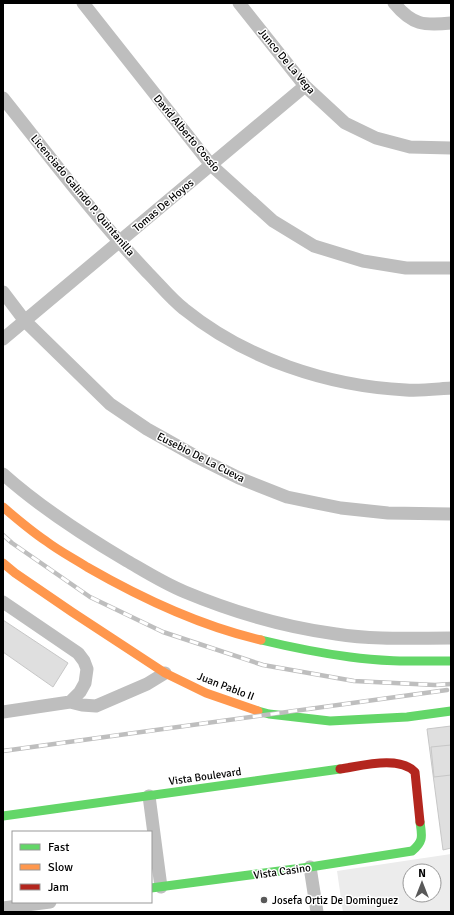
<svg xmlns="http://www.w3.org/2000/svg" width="454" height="915" viewBox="0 0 454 915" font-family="Signika,sans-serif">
<rect width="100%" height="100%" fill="#fff"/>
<path fill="#ececec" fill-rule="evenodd" d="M 451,854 L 451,912 L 343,912 L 337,871 ZM 410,871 L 434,871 L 434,895 L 410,895 Z"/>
<path fill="#dfdfdf" stroke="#c7c7c7" d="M 3,620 L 68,663 L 53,687 L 3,652 Z
M 451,726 L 451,848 L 443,850 L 427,729 Z
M 451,745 L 451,775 L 434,777 L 431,747 Z"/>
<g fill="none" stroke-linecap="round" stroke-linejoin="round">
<path stroke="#bebebe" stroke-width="13" d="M 83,3 L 211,165 L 273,221 L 314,246 L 363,261 L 406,268 L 451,268
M 239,3 L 305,86 L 345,123 L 376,138 L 410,147 L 451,148
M 394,3 C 412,25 424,26 451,23
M 3,98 C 50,157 96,218 148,273 C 160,285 171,299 184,309 C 246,359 327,386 406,390 C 421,391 436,389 451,388
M 3,292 L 25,321 L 110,404 L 147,429 L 197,457 L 239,478 L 287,497 L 341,508 L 388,513 L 451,514
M 3,339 L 305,86
M 3,474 C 41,508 83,535 127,561 C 146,572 165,584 185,592 C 233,612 284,627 336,634 C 374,640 413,638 451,638
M 3,602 L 78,653 L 84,661 L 87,669 L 85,683 L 80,692 L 70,702 L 3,712
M 70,702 L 82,705 L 96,706 L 147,684 L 165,673
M 149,796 L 161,887
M 310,867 L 317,912
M 3,908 L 50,902"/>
<path stroke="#63d668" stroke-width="9" d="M 261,640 C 290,647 320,653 350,657 C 384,662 417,661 451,661
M 258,711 L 269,714 L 330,721 L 407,717 L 451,711
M 3,816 L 340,769
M 151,888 L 310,867 L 412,851 C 424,841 422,836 420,822"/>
<path stroke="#ff974d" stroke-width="9" d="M 3,507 C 17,519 31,531 46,541 C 59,551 73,558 87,567 C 141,598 200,626 261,640
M 3,563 L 15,573 L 72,612 L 165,673 L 206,693 L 258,711"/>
<path stroke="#b3261e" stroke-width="9" d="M 340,769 C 361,766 399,755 415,772 L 420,822"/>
<g stroke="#bebebe" stroke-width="4.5">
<path id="rail" d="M 3,535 L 12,543 L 90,597 L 163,632 L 263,665 L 354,681 L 435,685 L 451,684
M 3,751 L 447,690"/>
</g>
<use href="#rail" stroke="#fff" stroke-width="3" stroke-dasharray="9" stroke-linecap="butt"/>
</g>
<circle fill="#595959" stroke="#fff" stroke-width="1.5" cx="264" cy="900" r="4"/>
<g text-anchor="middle" stroke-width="3" stroke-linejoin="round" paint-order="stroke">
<g font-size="11" fill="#000" stroke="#fff">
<text transform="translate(287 61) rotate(50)" y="4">Junco De La Vega</text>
<text transform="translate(187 133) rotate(50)" y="4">David Alberto Cossío</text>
<text transform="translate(83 195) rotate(50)" y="4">Licenciado Galindo P. Quintanilla</text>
<text transform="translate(163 205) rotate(-40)" y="4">Tomas De Hoyos</text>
<text transform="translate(201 457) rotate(27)" y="4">Eusebio De La Cueva</text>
<text transform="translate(226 686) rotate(21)" y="4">Juan Pablo II</text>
<text transform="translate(205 776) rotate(-8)" y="4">Vista Boulevard</text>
<text transform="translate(282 871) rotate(-8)" y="4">Vista Casino</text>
</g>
<g font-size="11" fill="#000" stroke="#fff" text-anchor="start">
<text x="272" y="904">Josefa Ortiz De Dominguez</text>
</g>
</g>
<rect width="454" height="915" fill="none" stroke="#000000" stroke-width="8"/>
<rect x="12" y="831" width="140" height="72" fill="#ffffff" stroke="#999999"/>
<rect x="20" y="844" width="20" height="6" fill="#63d668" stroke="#999999"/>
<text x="48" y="851" font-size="12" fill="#000000">Fast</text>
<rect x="20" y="864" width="20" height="6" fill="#ff974d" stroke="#999999"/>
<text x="48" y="871" font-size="12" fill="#000000">Slow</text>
<rect x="20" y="884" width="20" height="6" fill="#b3261e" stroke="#999999"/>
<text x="48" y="891" font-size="12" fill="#000000">Jam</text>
<g transform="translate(422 883)"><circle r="19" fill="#ffffff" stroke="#999999"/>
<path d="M0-3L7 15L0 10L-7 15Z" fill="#595959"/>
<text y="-6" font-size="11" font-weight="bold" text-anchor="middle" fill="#000000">N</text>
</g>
</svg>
